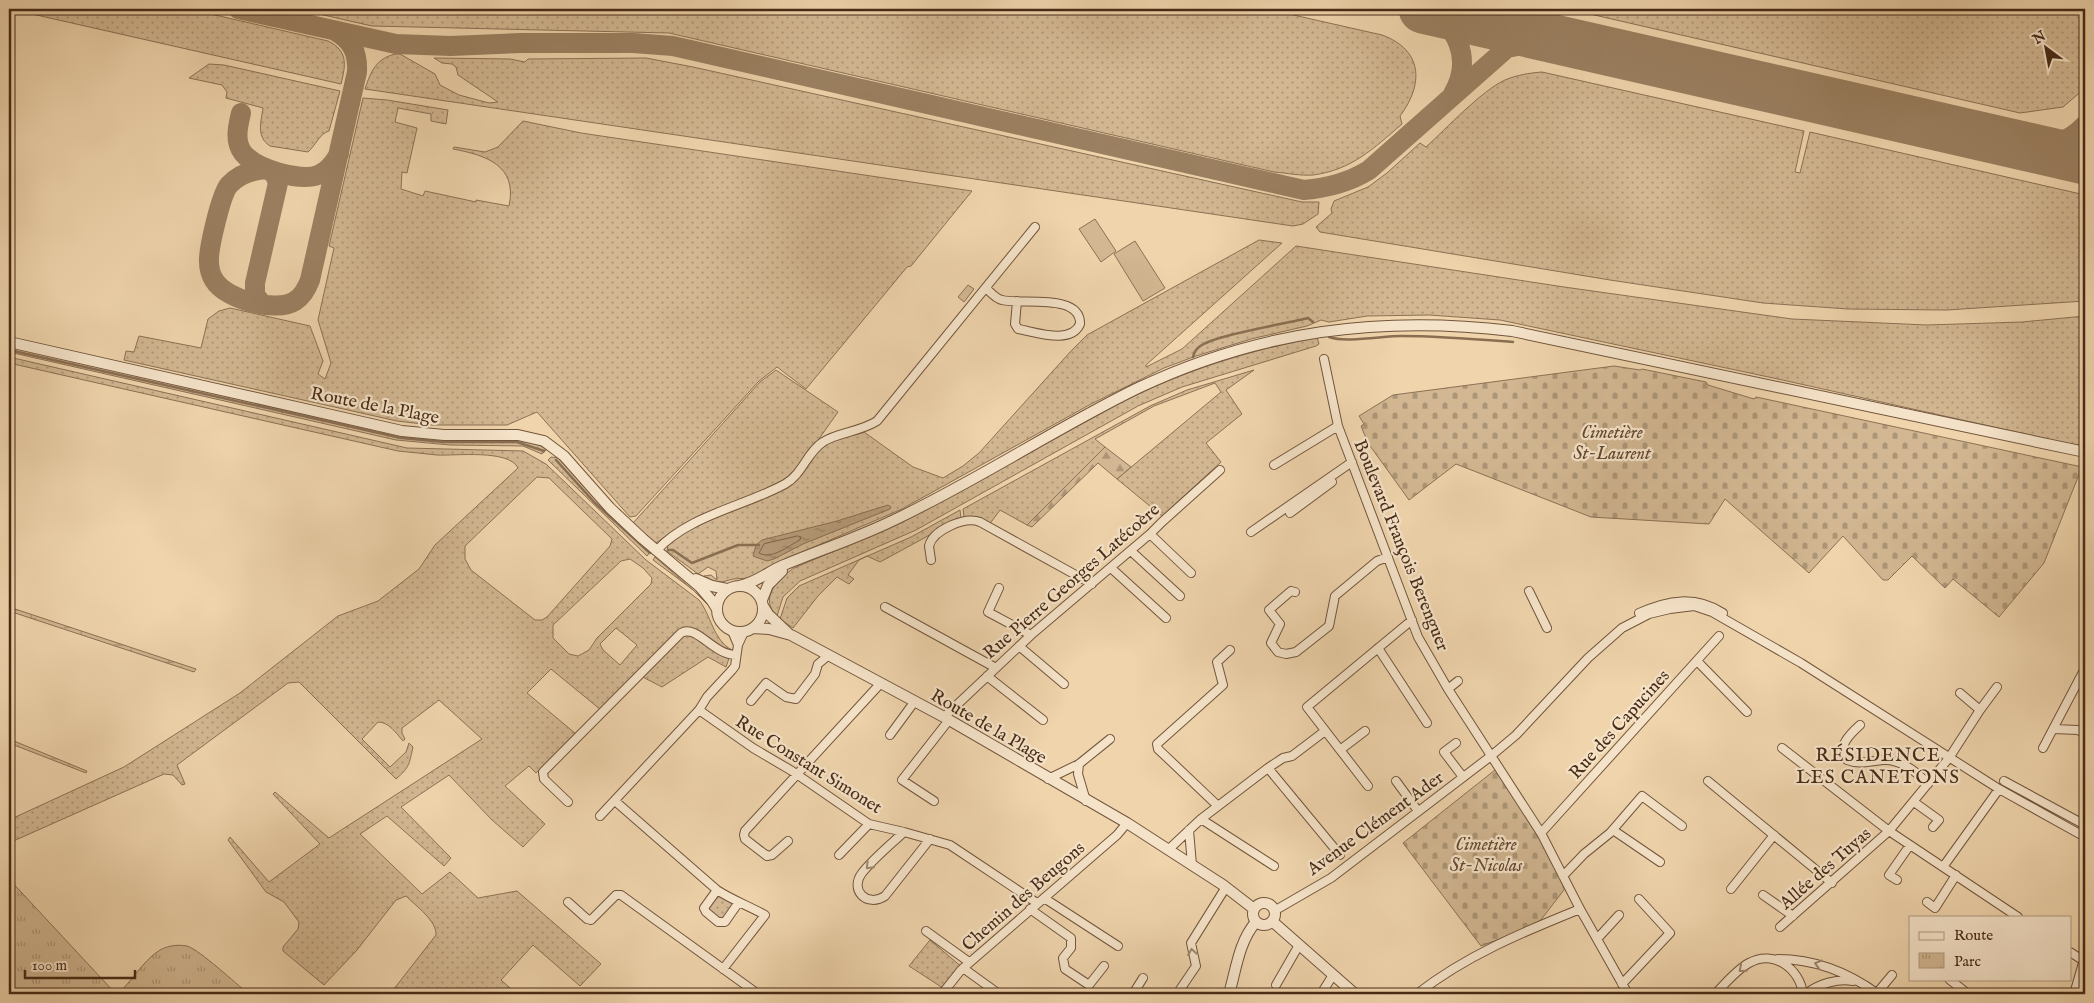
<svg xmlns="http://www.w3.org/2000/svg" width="2094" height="1003" viewBox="0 0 2094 1003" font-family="'IM FELL English',serif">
<defs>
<pattern id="grass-dots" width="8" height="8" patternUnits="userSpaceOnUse" patternTransform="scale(1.25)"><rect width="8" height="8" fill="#d2b792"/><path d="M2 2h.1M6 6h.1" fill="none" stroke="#ac9576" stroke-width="1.8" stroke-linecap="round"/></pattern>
<pattern id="forest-firs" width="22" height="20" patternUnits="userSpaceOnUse" patternTransform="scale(1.25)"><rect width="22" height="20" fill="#d2b792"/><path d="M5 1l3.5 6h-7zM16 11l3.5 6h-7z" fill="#ac9576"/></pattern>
<pattern id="wetland-marsh" width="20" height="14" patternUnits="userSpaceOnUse" patternTransform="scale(1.25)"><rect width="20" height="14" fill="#d2b792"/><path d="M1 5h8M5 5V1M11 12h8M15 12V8" fill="none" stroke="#ac9576"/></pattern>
<pattern id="cemetery-stones" width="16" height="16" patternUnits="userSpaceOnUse" patternTransform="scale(1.25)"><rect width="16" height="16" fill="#d2b792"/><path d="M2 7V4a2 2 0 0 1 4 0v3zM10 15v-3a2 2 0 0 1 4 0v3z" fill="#ac9576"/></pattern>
<pattern id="park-tufts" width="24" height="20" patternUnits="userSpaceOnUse" patternTransform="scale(1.25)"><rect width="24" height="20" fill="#d2b792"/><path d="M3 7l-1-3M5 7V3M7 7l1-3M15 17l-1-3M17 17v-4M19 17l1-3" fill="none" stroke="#ac9576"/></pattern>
<pattern id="water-ripples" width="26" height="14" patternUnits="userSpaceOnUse" patternTransform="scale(1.25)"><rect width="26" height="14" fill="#b69b79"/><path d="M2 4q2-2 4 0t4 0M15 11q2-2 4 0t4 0" fill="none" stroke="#967f62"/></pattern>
</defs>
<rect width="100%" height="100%" fill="#efd4ac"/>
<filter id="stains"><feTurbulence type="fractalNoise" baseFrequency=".004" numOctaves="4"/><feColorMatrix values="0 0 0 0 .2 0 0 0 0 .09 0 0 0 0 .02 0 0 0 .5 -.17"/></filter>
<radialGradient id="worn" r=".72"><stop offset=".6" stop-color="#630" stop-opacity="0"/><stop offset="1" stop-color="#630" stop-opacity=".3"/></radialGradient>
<path fill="url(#grass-dots)" stroke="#8c7154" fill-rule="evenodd" d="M 10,9 L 189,9 L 328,41 C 348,51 346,64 341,84 Z
M 297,9 L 1267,9 L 1382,35 C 1423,50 1424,84 1400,116 L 1402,124 C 1374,148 1352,170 1313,175 C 1301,176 1286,173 1274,172 L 669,33 L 372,26 Z
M 1579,9 L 2085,9 L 2085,88 L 2063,107 L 2020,113 L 1577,11 Z
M 395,54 L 400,54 L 435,74 L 440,85 L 459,95 L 489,103 L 498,102 L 458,75 L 456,67 L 452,64 L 442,63 L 434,58 L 510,59 L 525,62 L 528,59 L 646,58 L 693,67 L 1302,202 L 1319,202 L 1318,214 L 1303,224 L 1293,226 L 365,89 C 371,71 376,59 395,54 Z
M 209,64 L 224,65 L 340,91 L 329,131 C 319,134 316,145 308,152 L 270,146 C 256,137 261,122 263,108 L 226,98 L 227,92 L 222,85 L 189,78 Z
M 1542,72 L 1804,131 L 1795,172 L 1800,173 L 1810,132 L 2085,195 L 2085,301 L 1947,310 L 1848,309 L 1763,303 L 1610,280 L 1320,232 L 1316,227 L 1332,213 L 1331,209 L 1334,201 L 1368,187 L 1387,173 L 1420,143 L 1426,147 C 1446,129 1481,91 1505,80 C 1517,75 1529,73 1542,72 Z
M 363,98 L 387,100 L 448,110 L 446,124 L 431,121 L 431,114 L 398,108 L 395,122 L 417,128 L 407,173 L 402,172 L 401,189 L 423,196 L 425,191 L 476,202 L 476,200 L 509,206 C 518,165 485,155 453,149 L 454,147 L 485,152 L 498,147 L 523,121 L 581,133 L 972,191 L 911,266 L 907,267 L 806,389 L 777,367 L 759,381 L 636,516 L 630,517 L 537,412 L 507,425 L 431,425 L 397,421 L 124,360 L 126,351 L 134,352 L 139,336 L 201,348 L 208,319 L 219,311 L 230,308 L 310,326 L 323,361 L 318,374 L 325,379 L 331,363 L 318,320 L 334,248 L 329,246 Z
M 1259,240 L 1282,243 L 1146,365 L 1146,367 L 1182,349 L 1296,246 L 1564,287 L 1792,319 L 1927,325 L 2022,322 L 2085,316 L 2085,445 L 2070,444 L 1778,379 L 1500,320 L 1429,315 L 1367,316 L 1329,322 L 1321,320 L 1307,326 L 1251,339 L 1196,356 L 1164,368 L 1091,404 L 902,509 L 779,562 L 751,578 L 733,579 L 722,582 L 712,581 L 704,576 L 711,575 L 717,580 L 716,571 L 708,567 L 698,574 L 667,551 L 668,543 L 684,531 L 786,487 L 793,483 L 816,453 L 825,444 L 864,432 L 913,467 L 943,478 L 963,466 L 979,453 L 1071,351 L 1087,335 Z
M 1317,337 L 1319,344 L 1316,346 L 1182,387 L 1138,406 L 916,530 L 800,581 L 783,597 L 777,616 C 758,598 779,578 794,568 L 901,523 L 1120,403 C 1183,371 1247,351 1317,337 Z
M 9,346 L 469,441 C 489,440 531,435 546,450 L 542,454 L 523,446 L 450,445 L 396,440 L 9,352 Z
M 9,357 L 407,448 L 523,451 L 546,464 L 646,560 L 699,600 C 711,615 713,640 732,650 L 726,667 L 708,657 L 662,687 L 635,673 L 601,710 L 551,669 L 527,693 L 576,734 L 536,773 L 529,766 L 505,786 L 545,824 L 523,847 L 492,820 L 449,775 L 401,807 L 451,858 L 444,866 L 387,816 L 360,834 L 422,894 L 450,872 L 478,898 L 517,891 L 601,964 L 580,986 L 533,945 L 501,980 L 517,994 L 390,994 L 436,935 C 437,921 416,906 406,896 L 396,900 L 357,950 L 324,985 L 283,951 L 283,947 L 298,929 L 299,922 L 284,902 L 266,892 L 228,840 L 230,837 L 269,882 L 320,844 L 273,794 L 275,792 L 329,838 L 482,739 L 439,700 L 402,728 L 402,733 L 405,739 L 403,741 C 396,733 389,722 378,722 L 362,739 L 390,767 L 406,752 L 409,743 L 413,747 C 409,764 410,767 396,779 L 299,682 L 288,683 L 177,765 L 185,784 L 182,785 L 173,775 L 164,774 L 9,843 L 9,820 L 124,767 L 240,693 L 338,616 L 378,601 L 419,569 L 435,545 L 518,468 C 509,449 455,456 437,455 C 424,454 411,452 398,451 L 9,363 ZM 537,477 L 549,478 L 612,539 L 610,546 L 547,617 L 542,620 L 535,620 L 471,570 L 465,559 L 465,546 ZM 630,559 L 643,568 L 652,578 L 651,584 L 597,638 L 589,650 L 578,656 L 569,654 L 553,638 L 553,625 L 621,561 ZM 616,628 L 637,645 L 620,665 L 603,650 L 600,644 Z
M 776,370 L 838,412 L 794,474 L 784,481 L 674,530 L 656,543 L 653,543 L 633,523 L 760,382 Z
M 1254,370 L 1226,390 L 1242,414 L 1206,443 L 1221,462 L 1162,516 L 1117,479 L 1221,392 L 1215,383 L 1154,406 L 1095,439 L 1105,447 L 1027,525 L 1000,510 L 989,525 L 975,518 L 964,517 L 963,509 L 1150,406 L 1187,390 Z
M 551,457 L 558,458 L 598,502 L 651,551 L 647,556 L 548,460 Z
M 960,510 L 961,518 L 880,562 L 867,556 L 859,560 L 848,575 L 854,579 L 849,584 L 837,577 L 818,596 L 793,628 L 780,619 L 787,598 L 799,586 L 911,537 Z
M 655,557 L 709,604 L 709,606 L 692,589 L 653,560 Z
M 719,895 L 731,902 L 733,906 L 724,919 L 721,920 L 707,911 L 707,906 L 714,896 Z
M 930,940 L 963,968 L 946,990 L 909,966 Z"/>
<path fill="url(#forest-firs)" stroke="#8c7154" d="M 1105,447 L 1131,467 L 1117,479 L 1098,463 L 1032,527 L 1027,525 Z"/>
<path fill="url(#wetland-marsh)" stroke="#8c7154" d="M 9,607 L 196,669 L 194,672 L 9,611 Z
M 9,739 L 87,771 L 86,773 L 9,743 Z"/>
<path fill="url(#cemetery-stones)" stroke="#8c7154" d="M 1614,366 L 1640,370 L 1642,369 L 1706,382 L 1708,385 L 1754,399 L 1756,397 L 2082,467 L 2044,563 L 1999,617 L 1953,579 L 1945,588 L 1912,556 L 1888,580 L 1883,580 L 1843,536 L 1809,573 L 1725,499 L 1709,524 L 1591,517 L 1456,464 L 1409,500 L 1368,443 L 1361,426 L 1364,424 L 1359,416 L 1393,395 Z
M 1500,766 L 1567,886 L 1540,921 L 1523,930 L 1481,946 L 1403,843 Z"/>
<path fill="url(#park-tufts)" stroke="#8c7154" d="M 9,879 L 115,993 L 120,992 C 132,980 143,962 157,952 C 165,946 177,944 187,946 C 200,950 236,984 249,994 L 9,994 Z"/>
<path fill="#d2b792" stroke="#8c7154" d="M 1095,219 L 1116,251 L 1101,262 L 1079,229 Z
M 1135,241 L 1165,288 L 1143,301 L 1114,254 Z
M 968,285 L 974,289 L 964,302 L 958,297 Z"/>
<path fill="url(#water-ripples)" stroke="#8a6e51" d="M 888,505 L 891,507 L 890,509 L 803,544 L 774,559 L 767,561 L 753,556 L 756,545 L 762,540 L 837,521 Z"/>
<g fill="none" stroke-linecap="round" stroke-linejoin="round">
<path stroke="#7e6348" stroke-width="1" d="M 798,536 L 801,537 L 800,540 C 788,546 772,560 759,553 L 764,544 Z"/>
<path stroke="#8a6e51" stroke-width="2.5" d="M 1329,337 C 1345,343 1383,336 1401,336 C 1439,336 1475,339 1513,342
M 9,350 L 401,438 L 444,442 L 517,442 L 544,451
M 1193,357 C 1194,353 1195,350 1199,347 C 1214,335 1285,324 1308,318 L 1313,322
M 556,460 L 595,503 L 650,553
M 668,550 L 673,550 L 692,563 L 738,545 L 759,545"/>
<path stroke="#9b8061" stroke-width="20" d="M 238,9 L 396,44 L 451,46 L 521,43 L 633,43 L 673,46 L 1304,190 C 1328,188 1348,183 1369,170 L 1551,9
M 1422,9 C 1458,22 1473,60 1453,94
M 1481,22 C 1502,24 1522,22 1542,12
M 1513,47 L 1540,39 L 1558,39
M 241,113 C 238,126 234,141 243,153 C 256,169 300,182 318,175 C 328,171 334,163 339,154
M 2020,145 C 2047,148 2066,145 2085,125
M 267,169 C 252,170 239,174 229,185 C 221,194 208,250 209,262 C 209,269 211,275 214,280 C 226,300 276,313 295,301 C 303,296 307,288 310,280 L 357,72 C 358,52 352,41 335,31
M 262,304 L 255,295 L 255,283 L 278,183 L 275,175 L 268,169"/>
<path stroke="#9b8061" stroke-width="49" d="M 1423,9 L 2085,160"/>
<g stroke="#71553c" stroke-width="10">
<path id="minor" d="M 986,288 C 990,292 996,299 1002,300 C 1022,305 1081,293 1080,324 C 1071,345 1036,332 1018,329 L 1015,324 L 1017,301
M 1324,359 L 1338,426 L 1418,637 L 1448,689 L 1541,833 L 1580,909 L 1628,994
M 1274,465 L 1338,426
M 1290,513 L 1332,482
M 1251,532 L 1352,462
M 1150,534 L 1191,573
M 656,551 C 689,515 743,507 785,484 C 802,475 807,452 823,442 C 838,432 860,432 877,421 L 1035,227
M 1131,551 L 1180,596
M 931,560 L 929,546 C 933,530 965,516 980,522 L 1092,584
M 1111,568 L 1166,618
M 999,588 L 988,612 L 1031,635
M 1529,591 L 1547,628
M 1295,592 L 1291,591 L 1269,610 L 1280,624 L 1271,643 L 1278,652 L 1286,654 L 1296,652 L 1329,626 L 1335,596 L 1377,561 L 1388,557
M 885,607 L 996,668
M 1639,613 C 1668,600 1695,595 1723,613
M 732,631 L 738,645 L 744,632
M 1019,646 L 1064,684
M 1378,648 L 1427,723
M 1697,661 L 1747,712
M 987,676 L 1043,720
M 1448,689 L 1458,681
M 1960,693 L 1980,710
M 751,701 L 766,683 L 786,697 L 796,699 L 815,674 L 818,664 L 829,655
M 699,710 L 753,748 L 792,771 L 869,824 L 904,832 L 950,845 L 1037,903
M 944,717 L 1031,635 L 1150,534 L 1162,522 L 1220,470
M 1860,725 C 1851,733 1835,748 1847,760 C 1859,765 1870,761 1883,760 C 1901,759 1916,771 1928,784
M 2054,729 L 2078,730 L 2085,734
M 890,735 L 915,701
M 1456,743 L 1444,752 L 1463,777
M 1782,748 L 1889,831 L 2018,917
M 2043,748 L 2083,672 L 2085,674
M 1340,750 L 1365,731
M 1079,764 L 1078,774 L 1086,801
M 1268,768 L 1340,855
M 1048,779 L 1079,764 L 1110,739
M 1396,781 L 1418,811
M 1708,781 L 1832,883
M 2004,781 L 2085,825
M 1368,786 L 1307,707 L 1412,620
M 615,801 L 717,890 C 732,900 749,906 765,915 L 723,969
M 934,801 L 902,780 L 949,720
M 568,802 L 544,779 L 543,772 L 681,633 C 697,624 713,655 736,655
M 1914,802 L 1939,820 L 1933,827
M 1218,806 L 1158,749 L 1157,744 L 1223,685 L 1217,662 L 1230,650
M 600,816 L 699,710 L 707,697 L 732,670 L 735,666 L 738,645
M 1201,819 L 1274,866
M 1189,830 L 1192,865
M 1613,830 L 1660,862
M 904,832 C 890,845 874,858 862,873 C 849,890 867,908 885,896 L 930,839
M 1541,833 L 1719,636
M 788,841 L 772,855 L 767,856 L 745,839 L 744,835 L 745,831 L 880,684
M 1168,850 L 1201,819 L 1268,768 L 1283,758 L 1292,756 L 1325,731
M 839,855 L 869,824
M 1943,867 L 1999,789
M 1563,876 L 1584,854 L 1610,833 L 1642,796 L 1682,826
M 1897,880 L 1889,875 L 1910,845
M 1731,889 L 1774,835
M 717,890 L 704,908 L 706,912 L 718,922 L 725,922 L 739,902
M 1763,895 L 1793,916
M 1044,898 L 1118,946
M 568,902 L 587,919 L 591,920 L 616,895 L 621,895 L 758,994
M 1927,902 L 1935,908 L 1956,875
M 1030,909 L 1071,938 L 1071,948 L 1063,958 L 1065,969 L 1089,985 L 1104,966
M 1274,911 L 1331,878 L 1491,756 L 1516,735 L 1588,658 L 1622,628 L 1649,614 L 1670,609 L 1694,606 L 1712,612 L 1801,663 L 1999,789 L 2085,837
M 1780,927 L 1889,831 L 1949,758 L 1980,710 L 1997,687
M 926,931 L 969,962
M 1597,939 L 1619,915
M 2070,952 L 2084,961
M 1778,959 C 1814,959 1849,973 1878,994
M 963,968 L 999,994
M 1949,979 L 1968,994
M 1622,984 L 1670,933 L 1639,899
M 1276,985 L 1299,945
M 1877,993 L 1892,975
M 942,994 L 961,970 L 1117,835 L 1127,823
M 1133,994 L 1143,978
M 1177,994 L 1196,966 L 1191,943 L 1226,887
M 1321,994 L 1333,975
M 1417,994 C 1465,956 1523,932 1580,909
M 1715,994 C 1725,984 1736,970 1749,963 C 1774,949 1800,969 1803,994
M 1806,994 C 1818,984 1838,978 1853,981
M 2074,994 L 2085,956"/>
</g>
<g stroke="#71553c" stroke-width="12">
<path id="tertiary" d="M 9,342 L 402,431 L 444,435 L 518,435 L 544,441 L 564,456 L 610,508 L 643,539 L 700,587 L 712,601 L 717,609
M 696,579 L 712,586 L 727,589
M717 609a23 23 0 1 1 46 0a23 23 0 1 1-46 0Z
M 739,586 C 756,583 769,571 784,565 C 820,550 857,538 892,521 C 977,481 1054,429 1138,388 C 1258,331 1381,315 1512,331 L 2085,452
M 762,600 L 768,585 L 782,571
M 763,606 L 768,614 L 788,633
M 753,628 L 769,629 L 791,635 L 944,717 L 1127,823 L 1223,885 L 1254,909
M1253 914a11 11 0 1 1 22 0a11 11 0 1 1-22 0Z
M 1272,921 L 1355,994
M 1229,994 C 1236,970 1239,941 1256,922"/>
</g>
<use href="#minor" stroke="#f5e3c9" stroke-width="8"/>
<use href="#tertiary" stroke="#f5e3c9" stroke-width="10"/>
</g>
<defs><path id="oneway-chevron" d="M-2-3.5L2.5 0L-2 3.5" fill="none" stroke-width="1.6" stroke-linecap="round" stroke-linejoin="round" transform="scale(1.25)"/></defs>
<g stroke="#9e8770">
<use href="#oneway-chevron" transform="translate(869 866) rotate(135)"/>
<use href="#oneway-chevron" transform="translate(1192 952) rotate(-99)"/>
<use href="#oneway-chevron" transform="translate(1818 964) rotate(-163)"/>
<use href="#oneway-chevron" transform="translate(1742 969) rotate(140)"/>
</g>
<g text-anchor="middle" stroke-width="4.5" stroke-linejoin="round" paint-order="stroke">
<g font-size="18" fill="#472b16" stroke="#f5e3c9">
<text transform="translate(375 405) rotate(11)" y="6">Route de la Plage</text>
<text transform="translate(1402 545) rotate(68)" y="6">Boulevard François Berenguer</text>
<text transform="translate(1071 581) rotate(-41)" y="6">Rue Pierre Georges Latécoère</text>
<text transform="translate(1619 724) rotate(-48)" y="6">Rue des Capucines</text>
<text transform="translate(989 726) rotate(30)" y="6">Route de la Plage</text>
<text transform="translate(809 764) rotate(32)" y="6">Rue Constant Simonet</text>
<text transform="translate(1375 823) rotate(-36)" y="6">Avenue Clément Ader</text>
<text transform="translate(1825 868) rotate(-41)" y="6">Allée des Tuyas</text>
<text transform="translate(1023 896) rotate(-41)" y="6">Chemin des Beugons</text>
</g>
<g font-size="18" font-style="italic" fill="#63472f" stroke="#f5e3c9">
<text x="1612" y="438">Cimetière<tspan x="1612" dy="21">St-Laurent</tspan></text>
<text x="1486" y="850">Cimetière<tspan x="1486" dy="21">St-Nicolas</tspan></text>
</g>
<g font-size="19" letter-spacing="1" fill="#472b16" stroke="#f5e3c9">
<text x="1878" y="761">RÉSIDENCE<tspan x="1878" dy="22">LES CANETONS</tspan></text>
</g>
</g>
<rect width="2094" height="1003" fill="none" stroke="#efd4ac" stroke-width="30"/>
<rect x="10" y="10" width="2074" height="983" fill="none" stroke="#472b16" stroke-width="2.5"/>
<rect x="15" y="15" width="2064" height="973" fill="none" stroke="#472b16"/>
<rect x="1909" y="916" width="162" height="65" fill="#f5e3c9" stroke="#af9981"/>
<rect x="1919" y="932" width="25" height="8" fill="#f5e3c9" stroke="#af9981"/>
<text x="1954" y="940" font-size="15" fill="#472b16">Route</text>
<rect x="1919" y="953" width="25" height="15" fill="url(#park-tufts)" stroke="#af9981"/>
<text x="1954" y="966" font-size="15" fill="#472b16">Parc</text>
<g transform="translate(2046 48) rotate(328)" stroke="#f5e3c9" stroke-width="4" paint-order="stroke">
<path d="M0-4L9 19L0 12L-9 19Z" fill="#472b16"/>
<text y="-8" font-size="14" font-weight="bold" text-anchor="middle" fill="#472b16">N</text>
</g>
<path d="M25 970v8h110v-8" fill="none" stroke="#472b16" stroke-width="2.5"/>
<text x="32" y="970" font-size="15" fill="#472b16" stroke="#f5e3c9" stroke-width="4" paint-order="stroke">100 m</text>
<rect width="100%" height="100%" filter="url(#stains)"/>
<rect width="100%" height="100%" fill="url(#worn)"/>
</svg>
